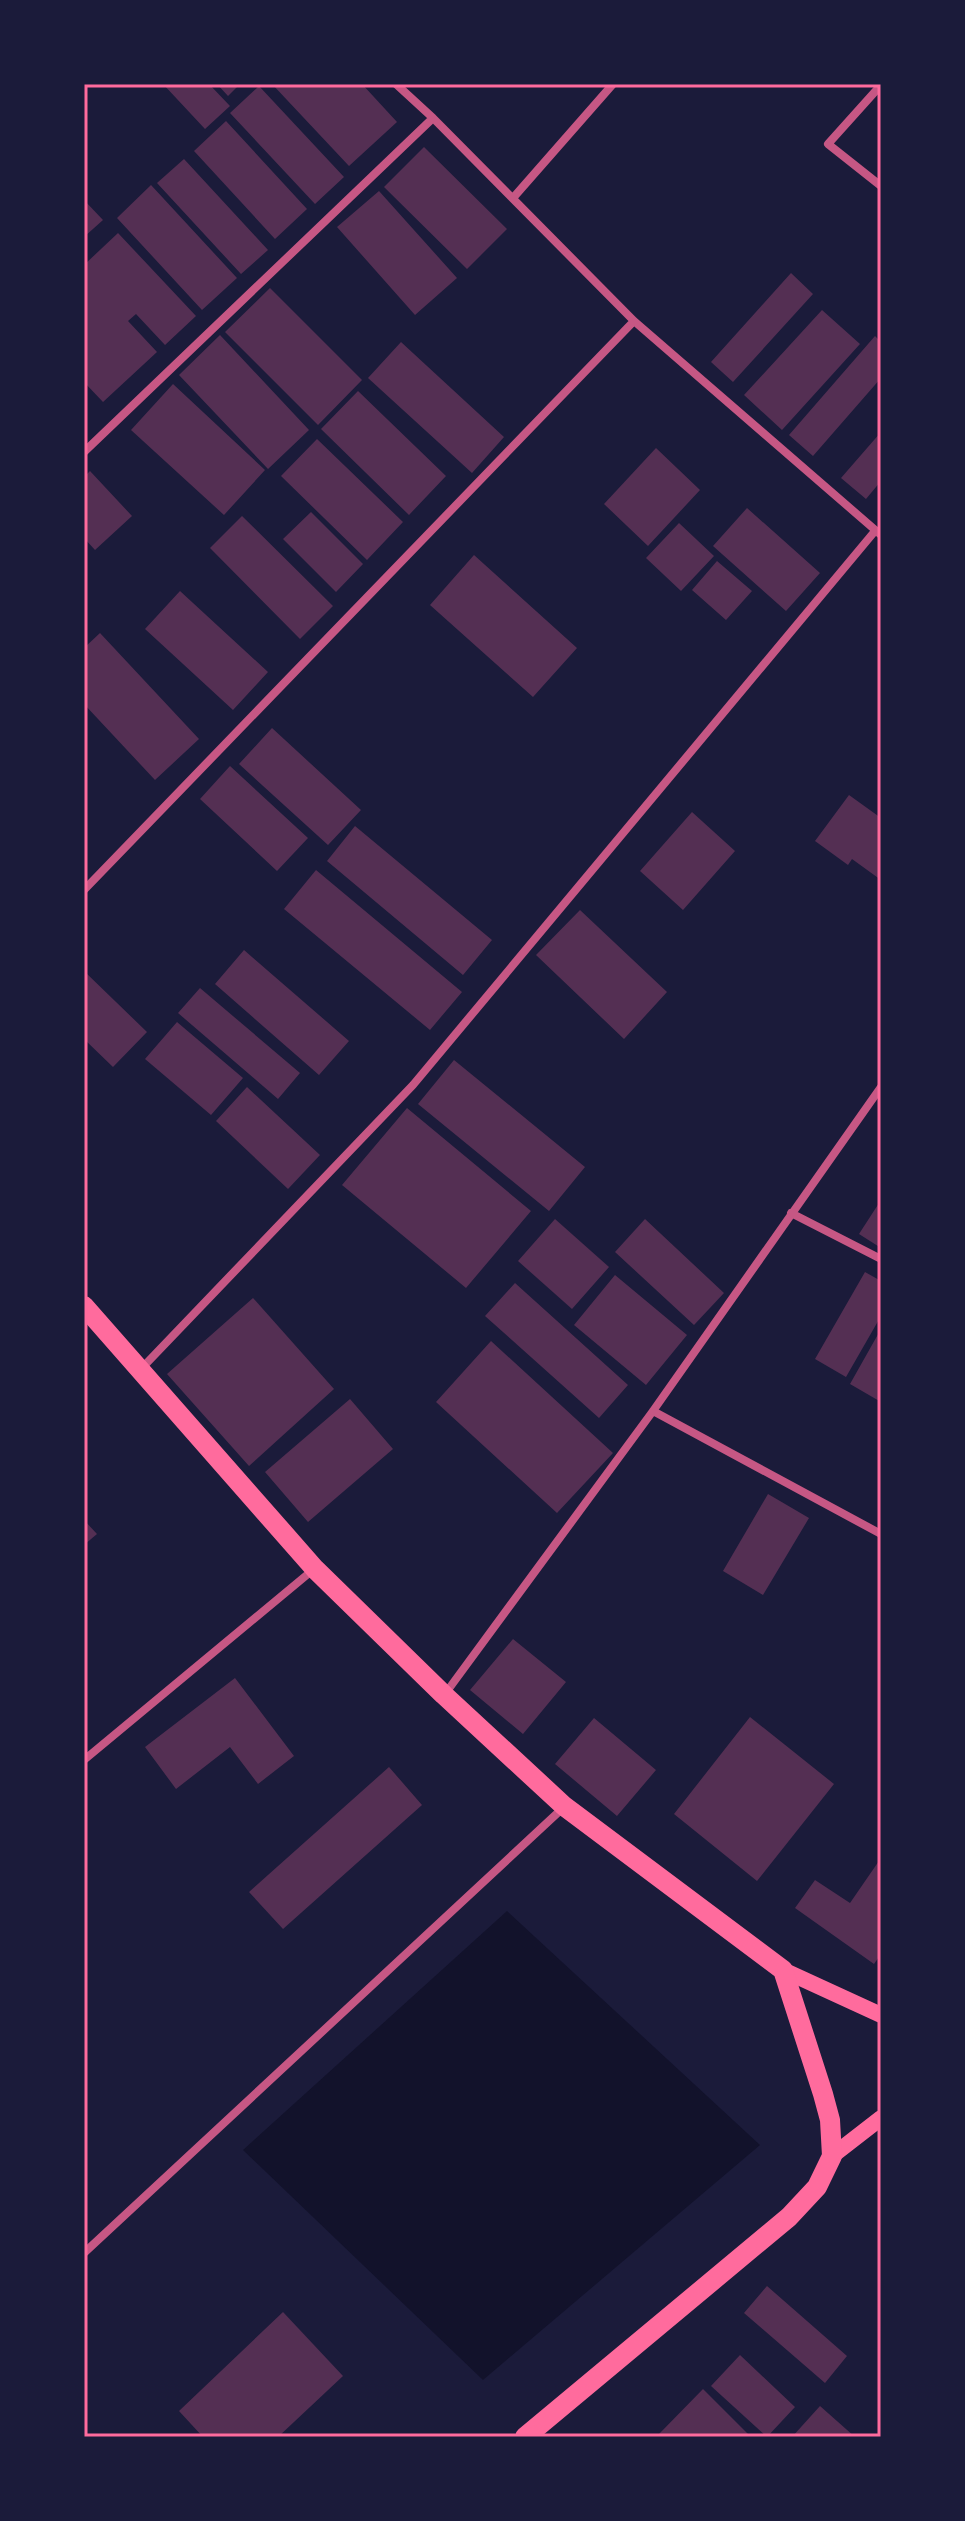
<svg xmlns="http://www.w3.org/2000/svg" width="965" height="2521" viewBox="0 0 965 2521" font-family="'Asap Condensed',sans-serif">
<rect width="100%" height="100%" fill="#1b1b3a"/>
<path fill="#12122b" d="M 507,1911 L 760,2145 L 483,2380 L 243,2150 Z"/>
<path fill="#542f53" d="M 163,84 L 209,84 L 230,106 L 205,129 Z
M 217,84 L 240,84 L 228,96 Z
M 272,84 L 362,84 L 397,122 L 349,166 Z
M 259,86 L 344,177 L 315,204 L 230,113 Z
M 226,121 L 307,209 L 275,239 L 194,151 Z
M 424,147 L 507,229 L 467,269 L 384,187 Z
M 184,159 L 268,250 L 241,274 L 157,183 Z
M 151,185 L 237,278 L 202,310 L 117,218 Z
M 379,191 L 457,278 L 415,315 L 337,227 Z
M 84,200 L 103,220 L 84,237 Z
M 118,233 L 196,316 L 165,345 L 136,314 L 128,321 L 157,352 L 103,402 L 84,382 L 84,265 Z
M 791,273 L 813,294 L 733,382 L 711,362 Z
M 270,288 L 362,380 L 318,425 L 225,332 Z
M 822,310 L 860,344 L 782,430 L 744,395 Z
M 220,335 L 309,430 L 268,469 L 179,375 Z
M 875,336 L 881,342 L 881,378 L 813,456 L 789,435 Z
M 401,342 L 504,437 L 472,473 L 368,378 Z
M 173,384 L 265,470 L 224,515 L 131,430 Z
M 358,391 L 446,476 L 409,515 L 321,429 Z
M 881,432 L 881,481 L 866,499 L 841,478 Z
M 317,439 L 403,522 L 367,560 L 281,476 Z
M 656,448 L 700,490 L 648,546 L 604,504 Z
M 90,471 L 132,516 L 95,550 L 84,538 L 84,477 Z
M 747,508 L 820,573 L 786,611 L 713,546 Z
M 311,512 L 363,564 L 336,592 L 283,539 Z
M 242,516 L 333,606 L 300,639 L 210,548 Z
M 679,523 L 714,556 L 681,591 L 646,558 Z
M 474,555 L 577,648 L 533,697 L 430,605 Z
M 717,561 L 752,591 L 726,620 L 692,590 Z
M 180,591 L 268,672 L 233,710 L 145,629 Z
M 100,633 L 199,739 L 155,780 L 84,704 L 84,648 Z
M 272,728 L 361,810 L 328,845 L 239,764 Z
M 230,766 L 308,838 L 277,871 L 200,799 Z
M 849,795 L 881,818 L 881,880 L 852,859 L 848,865 L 815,841 Z
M 692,812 L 735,851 L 683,910 L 640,871 Z
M 355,826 L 492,940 L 463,975 L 327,861 Z
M 316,870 L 462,992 L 430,1030 L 284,909 Z
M 580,910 L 667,992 L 624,1039 L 536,955 Z
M 244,950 L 349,1041 L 319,1075 L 215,984 Z
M 84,971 L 147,1032 L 113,1067 L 84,1039 Z
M 200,988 L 300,1073 L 278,1099 L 178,1013 Z
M 177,1022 L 243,1078 L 211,1115 L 145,1059 Z
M 454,1060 L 585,1167 L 549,1211 L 418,1104 Z
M 247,1087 L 320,1155 L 288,1189 L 216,1121 Z
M 407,1108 L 531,1211 L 466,1288 L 342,1185 Z
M 881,1200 L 881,1248 L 859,1234 Z
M 555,1219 L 609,1267 L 572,1309 L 518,1261 Z
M 645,1219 L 724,1293 L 694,1325 L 615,1252 Z
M 865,1272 L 881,1281 L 881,1316 L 846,1377 L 815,1359 Z
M 615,1275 L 687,1335 L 646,1385 L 574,1325 Z
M 515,1283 L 628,1385 L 599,1418 L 485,1316 Z
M 253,1298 L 334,1389 L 249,1466 L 167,1374 Z
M 881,1329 L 881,1402 L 850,1384 Z
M 491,1341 L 613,1453 L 557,1513 L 436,1402 Z
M 350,1399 L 393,1449 L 308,1522 L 265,1472 Z
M 768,1494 L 809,1518 L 763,1595 L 723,1571 Z
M 84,1520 L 97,1534 L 84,1545 Z
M 513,1639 L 566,1682 L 523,1734 L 470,1690 Z
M 235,1678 L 294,1756 L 258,1784 L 230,1747 L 176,1789 L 145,1747 Z
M 750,1717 L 834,1784 L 757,1881 L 674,1814 Z
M 594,1718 L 656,1770 L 617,1816 L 555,1764 Z
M 389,1767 L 422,1805 L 283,1929 L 249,1892 Z
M 881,1858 L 881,1954 L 874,1964 L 795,1908 L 815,1880 L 850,1903 Z
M 767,2286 L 847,2356 L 825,2383 L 744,2313 Z
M 283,2312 L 343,2376 L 278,2437 L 203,2437 L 179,2411 Z
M 740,2355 L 795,2407 L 767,2437 L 711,2386 Z
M 703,2389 L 751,2437 L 662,2437 L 659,2434 Z
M 820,2406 L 855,2437 L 792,2437 Z"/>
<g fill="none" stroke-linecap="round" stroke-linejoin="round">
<path stroke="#c65784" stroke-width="8" d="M 396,84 L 433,118 L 634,321 L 881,535
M 881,85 L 828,144 L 881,186
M 513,198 L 613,84
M 84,452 L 433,118
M 84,890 L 634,321
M 791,1213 L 881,1259
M 141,1369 L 413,1085 L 875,531
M 653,1411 L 881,1534
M 445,1694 L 653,1411 L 881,1087
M 84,1760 L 314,1569
M 84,2253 L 564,1807"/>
<path stroke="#ff6b9d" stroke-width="16" d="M 783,1970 L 881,2015
M 832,2156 L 881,2118"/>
<path stroke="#ff6b9d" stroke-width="20" d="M 84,1306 L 315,1569 L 444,1695 L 564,1806 L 783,1970 L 823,2094 L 830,2120 L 832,2156 L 817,2187 L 789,2217 L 525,2437"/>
</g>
<rect width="965" height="2521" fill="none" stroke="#1b1b3a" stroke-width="172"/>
<rect x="86" y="86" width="793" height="2349" fill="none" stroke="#ff6b9d" stroke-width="3"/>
</svg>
